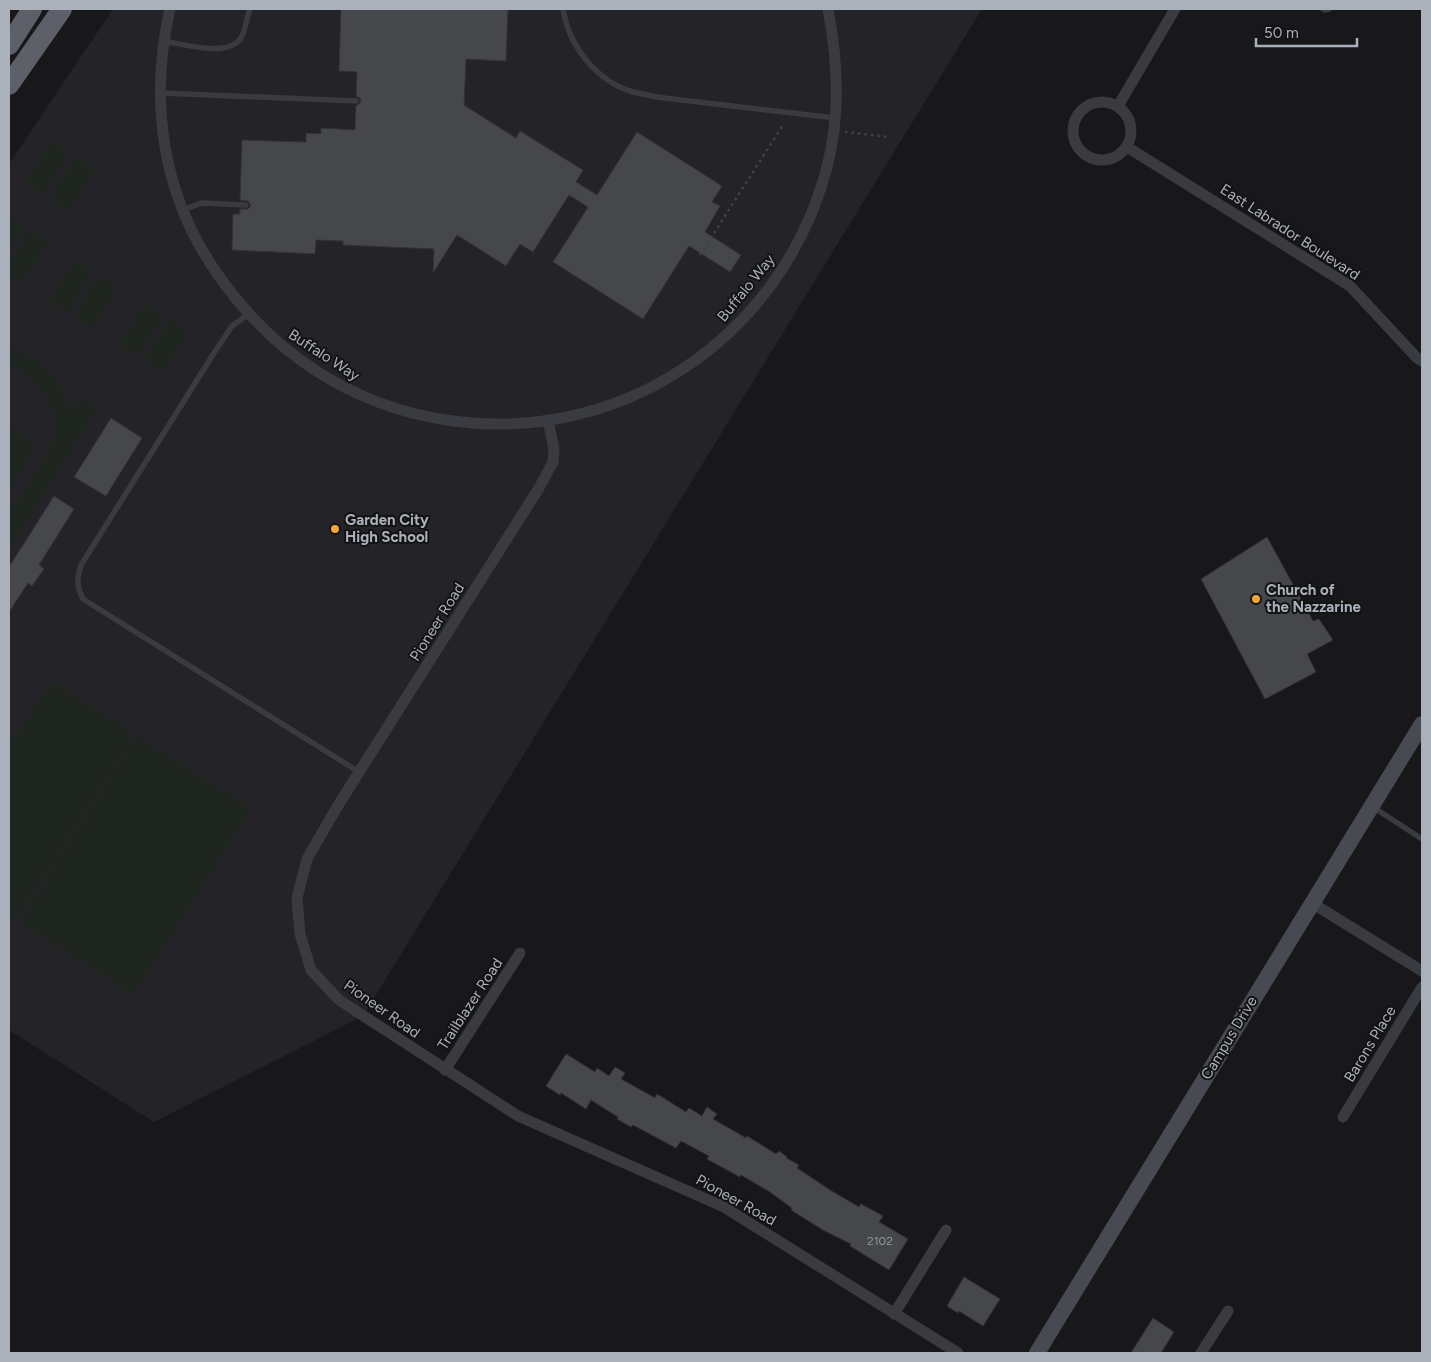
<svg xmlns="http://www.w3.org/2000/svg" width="1431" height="1362" viewBox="0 0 1431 1362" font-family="Figtree,sans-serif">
<rect width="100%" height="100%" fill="#18181b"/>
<path fill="#242428" d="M 113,9 L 982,9 L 363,1016 L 154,1122 L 9,1030 L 9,164 Z"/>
<path fill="#1e261f" d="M 51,142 L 69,153 L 44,194 L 25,183 Z
M 76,158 L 95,170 L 69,211 L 50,199 Z
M 9,218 L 23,227 L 9,250 Z
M 29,231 L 48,243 L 22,284 L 9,275 L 9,264 Z
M 75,260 L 93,272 L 68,313 L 49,301 Z
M 99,275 L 118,287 L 93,328 L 74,316 Z
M 145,304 L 163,316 L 138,357 L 119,345 Z
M 170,320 L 188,332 L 163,373 L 144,361 Z
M 9,348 C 43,360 63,380 72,415 L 83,398 L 98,408 L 9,550 C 9,540 6,524 10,515 C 27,476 73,444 46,397 C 37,381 25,371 9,365 Z
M 9,428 L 37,446 L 9,491 Z
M 51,681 L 135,734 L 16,920 L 9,915 L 9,747 Z
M 137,736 L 252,809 L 134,995 L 19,922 Z"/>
<path fill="#45474a" stroke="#323337" d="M 341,9 L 508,9 L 506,61 L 466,59 L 464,105 L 516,138 L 520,131 L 583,170 L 576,182 L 597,195 L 637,132 L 722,186 L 712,202 L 720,206 L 705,232 L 741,255 L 730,272 L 689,246 L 643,319 L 553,262 L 588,207 L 569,195 L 533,252 L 520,244 L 506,266 L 457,235 L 433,273 L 434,249 L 343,245 L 343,241 L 316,240 L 315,254 L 232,250 L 233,214 L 240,214 L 240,209 L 248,209 L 251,206 L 248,201 L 240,200 L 242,140 L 306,142 L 306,133 L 321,134 L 321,128 L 355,130 L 356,106 L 361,102 L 360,98 L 356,96 L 357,72 L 339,71 Z
M 111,418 L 142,438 L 106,496 L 74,477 Z
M 54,496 L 74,509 L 39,565 L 44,569 L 32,586 L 28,583 L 9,612 L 9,567 Z
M 1267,537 L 1313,621 L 1319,619 L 1333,640 L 1307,654 L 1316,672 L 1265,699 L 1201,579 Z
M 566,1054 L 595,1072 L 597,1068 L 609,1076 L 615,1067 L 625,1073 L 621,1079 L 655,1098 L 657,1094 L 686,1112 L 689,1108 L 702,1116 L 707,1107 L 717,1114 L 713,1119 L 746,1138 L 747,1136 L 776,1154 L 779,1151 L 787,1157 L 786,1158 L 799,1165 L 797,1168 L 830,1190 L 859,1207 L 861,1204 L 883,1216 L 879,1222 L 908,1239 L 889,1270 L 850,1246 L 851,1244 L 823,1230 L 791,1210 L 792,1208 L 770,1192 L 741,1175 L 740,1177 L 707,1159 L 709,1156 L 681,1141 L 676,1148 L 633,1125 L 631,1127 L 617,1119 L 618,1117 L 591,1100 L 586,1109 L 561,1093 L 560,1095 L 546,1086 Z
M 964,1277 L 1000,1299 L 983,1326 L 959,1311 L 958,1313 L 947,1306 Z
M 1153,1318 L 1174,1332 L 1161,1353 L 1131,1353 Z"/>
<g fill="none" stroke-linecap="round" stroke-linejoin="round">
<path stroke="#3f4247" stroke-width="2.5" stroke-dasharray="2.5 4" stroke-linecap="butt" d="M 845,132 L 888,137
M 700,255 L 783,125"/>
<path stroke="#393b40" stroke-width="5.5" d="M 563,9 C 569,46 596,81 633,92 C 641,94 649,95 656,97 L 835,118
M 1323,9 L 1325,10 L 1329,9
M 163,41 C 183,44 228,58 241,38 C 246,30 246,18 250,9
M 161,93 L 356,101
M 183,210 L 201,203 L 246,205
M 249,314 L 232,326 L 214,353 L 81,565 C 77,579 76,586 83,599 L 359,772
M 1373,807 L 1422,839"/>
<path stroke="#393b40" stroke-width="11" d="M 170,9 C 149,101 162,194 216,272 C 272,353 350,405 446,420 C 621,447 783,336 827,167 C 841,114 838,61 828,9
M1073 131a29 29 0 1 1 58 0a29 29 0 1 1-58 0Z
M 1118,106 L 1175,9
M 1127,147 L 1350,286 L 1417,358 L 1422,361
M 548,420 L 554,449 L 553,462 L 539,488 L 337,807 L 307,859 L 297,898 L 300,934 L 311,970 L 339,1000 L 518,1116 L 724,1207 L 958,1353
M 1312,903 L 1422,971
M 445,1070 L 520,953
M 1343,1117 L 1422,987
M 894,1314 L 946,1230
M 1201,1353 L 1228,1311"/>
<path stroke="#474a50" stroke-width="16" d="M 1037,1353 L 1422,724"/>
<path stroke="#5d6068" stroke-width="20" d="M 9,45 L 32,9
M 9,85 L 62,9"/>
</g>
<g fill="#f3a537" stroke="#131316" stroke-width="2">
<circle cx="335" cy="529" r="5"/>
<circle cx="1256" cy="599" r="5"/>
</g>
<g text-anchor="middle" stroke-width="4" stroke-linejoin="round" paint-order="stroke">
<g font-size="12" fill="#92969e">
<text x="880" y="1245">2102</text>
</g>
<g font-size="15" fill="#abb1ba" stroke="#131316">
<text transform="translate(1290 232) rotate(33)" y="5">East Labrador Boulevard</text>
<text transform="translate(746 288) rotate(-51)" y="5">Buffalo Way</text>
<text transform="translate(324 355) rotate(33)" y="5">Buffalo Way</text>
<text transform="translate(437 622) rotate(-58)" y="5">Pioneer Road</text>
<text transform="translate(470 1004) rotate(-57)" y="5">Trailblazer Road</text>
<text transform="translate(382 1009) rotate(35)" y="5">Pioneer Road</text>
<text transform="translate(1229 1038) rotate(-59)" y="5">Campus Drive</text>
<text transform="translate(1370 1044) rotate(-59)" y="5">Barons Place</text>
<text transform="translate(736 1200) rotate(29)" y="5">Pioneer Road</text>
</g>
<g font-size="15" font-weight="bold" fill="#abb1ba" stroke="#131316" text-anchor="start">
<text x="345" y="525">Garden City<tspan x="345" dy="17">High School</tspan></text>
<text x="1266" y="595">Church of<tspan x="1266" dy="17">the Nazzarine</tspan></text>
</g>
</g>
<rect width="1431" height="1362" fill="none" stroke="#abb1ba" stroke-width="20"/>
<path d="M1256 38v8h101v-8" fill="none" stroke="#abb1ba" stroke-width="2.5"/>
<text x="1264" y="38" font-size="15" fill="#abb1ba" stroke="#131316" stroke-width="4" paint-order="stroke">50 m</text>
</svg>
